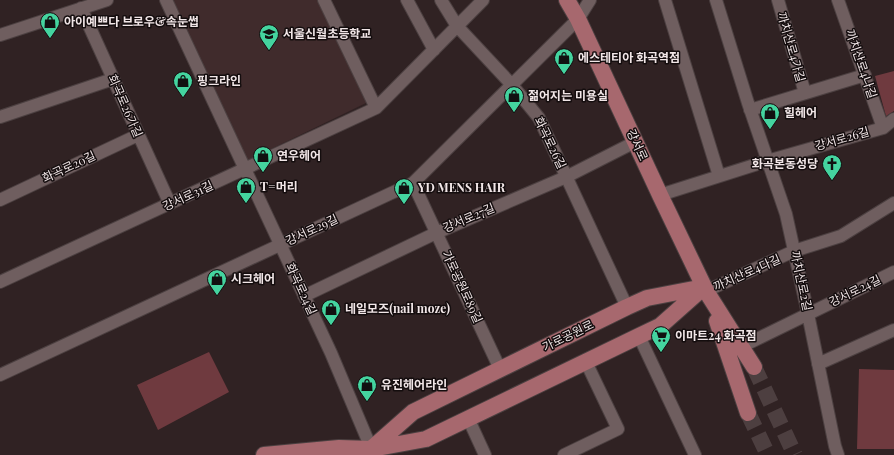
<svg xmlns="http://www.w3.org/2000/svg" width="894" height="455" viewBox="0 0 894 455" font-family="'Playfair Display','Noto Sans KR',serif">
<rect width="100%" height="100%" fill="#302223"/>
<path fill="#402b2c" d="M 171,0 L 317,0 L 368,102 L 246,161 Z"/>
<path fill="#6f3a3f" d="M 894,71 L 894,111 L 886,116 L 875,76 Z
M 209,352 L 229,392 L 158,430 L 137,385 Z
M 859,369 L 894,370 L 894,449 L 857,449 Z"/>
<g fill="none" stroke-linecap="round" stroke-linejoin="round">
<path stroke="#4d3f40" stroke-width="16" stroke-dasharray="16 8" stroke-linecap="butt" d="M 754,367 L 795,455
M 748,413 L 768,455"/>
<g stroke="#4c4041" stroke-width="14">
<path id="minor" d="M 166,0 L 331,353 L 374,455
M 324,0 L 376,108
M 407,0 L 434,50
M 441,0 L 457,26 L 512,85 L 539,118 L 627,307
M 665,0 L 719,176
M 716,0 L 748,103 L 786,214 L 808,314 L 835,446 L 838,455
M 778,0 L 805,93
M 838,0 L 883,128
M 81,8 L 170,204
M 0,35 L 107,0
M 750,110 L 865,75
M 0,117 L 113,79
M 413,183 L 500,369
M 660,195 L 767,161 L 883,128 L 894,119
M 0,200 L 138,135
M 0,282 L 376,108 L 483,0
M 706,291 L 794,251 L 841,236 L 894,203
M 304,296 L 436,233 L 566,177 L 635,142
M 639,336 L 695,455
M 751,342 L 894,272
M 818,364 L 894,330
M 0,375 L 413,183 L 578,19 L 590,0
M 468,418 L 485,455
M 564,455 L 618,429 L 586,362"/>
</g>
<g stroke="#4c4041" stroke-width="18">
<path id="major" d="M 567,0 L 578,19 L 660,195 L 706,291 L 754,367
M 717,321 L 748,413
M 371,449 L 426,439 L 639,336 L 660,326 L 704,287
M 264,455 L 339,448 L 371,449 L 413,412 L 627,307 L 647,298 L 704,287"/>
</g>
<use href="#minor" stroke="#6f5e5f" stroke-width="12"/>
<use href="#major" stroke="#a7686e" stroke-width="16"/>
</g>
<defs>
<g id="shop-pin" transform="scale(1)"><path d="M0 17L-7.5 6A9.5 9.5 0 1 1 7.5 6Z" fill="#44d49f" stroke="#140d0e"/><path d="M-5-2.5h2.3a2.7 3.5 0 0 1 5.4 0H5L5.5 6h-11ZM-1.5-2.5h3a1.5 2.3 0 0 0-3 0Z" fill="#111"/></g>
<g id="school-pin" transform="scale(1)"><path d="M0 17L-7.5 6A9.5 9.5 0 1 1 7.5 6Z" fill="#44d49f" stroke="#140d0e"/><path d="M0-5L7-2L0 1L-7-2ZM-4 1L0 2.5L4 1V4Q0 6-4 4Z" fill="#111"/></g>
<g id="church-pin" transform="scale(1)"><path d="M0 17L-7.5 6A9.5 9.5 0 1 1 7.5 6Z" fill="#44d49f" stroke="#140d0e"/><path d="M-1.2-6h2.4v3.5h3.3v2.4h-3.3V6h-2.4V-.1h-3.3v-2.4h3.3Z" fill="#111"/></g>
<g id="supermarket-pin" transform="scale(1)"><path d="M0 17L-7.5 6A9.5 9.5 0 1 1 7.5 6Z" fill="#44d49f" stroke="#140d0e"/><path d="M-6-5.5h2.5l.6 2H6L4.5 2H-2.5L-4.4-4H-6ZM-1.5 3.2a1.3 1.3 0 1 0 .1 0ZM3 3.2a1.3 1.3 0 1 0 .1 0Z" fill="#111"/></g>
</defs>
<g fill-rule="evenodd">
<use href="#shop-pin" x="50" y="22"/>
<use href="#school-pin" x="269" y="34"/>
<use href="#shop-pin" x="564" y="58"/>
<use href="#shop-pin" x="183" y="81"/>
<use href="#shop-pin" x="514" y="96"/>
<use href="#shop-pin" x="770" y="113"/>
<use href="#shop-pin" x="263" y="156"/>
<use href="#church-pin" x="832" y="164"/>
<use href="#shop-pin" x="246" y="187"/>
<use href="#shop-pin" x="404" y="188"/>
<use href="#shop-pin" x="217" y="279"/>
<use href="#shop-pin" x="331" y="309"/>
<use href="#supermarket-pin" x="661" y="336"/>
<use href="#shop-pin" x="367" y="385"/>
</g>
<g text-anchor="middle" stroke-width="3" stroke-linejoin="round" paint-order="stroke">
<g font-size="12" font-weight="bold" fill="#f1e6e7" stroke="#140d0e" text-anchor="start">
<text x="64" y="26">아이예쁘다 브로우&amp;속눈썹</text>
<text x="283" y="38">서울신월초등학교</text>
<text x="578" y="62">에스테티아 화곡역점</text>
<text x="197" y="85">핑크라인</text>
<text x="528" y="100">젊어지는 미용실</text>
<text x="784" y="117">힐헤어</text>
<text x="277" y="160">연우헤어</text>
<text x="818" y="168" text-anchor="end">화곡본동성당</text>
<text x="260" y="191">T=머리</text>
<text x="418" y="192">YD MENS HAIR</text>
<text x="231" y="283">시크헤어</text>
<text x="345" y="313">네일모즈(nail moze)</text>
<text x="675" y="340">이마트24 화곡점</text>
<text x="381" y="389">유진헤어라인</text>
</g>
<g font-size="12" fill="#f1e6e7" stroke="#140d0e">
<text transform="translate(791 47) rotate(74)" y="4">까치산로4가길</text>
<text transform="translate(861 64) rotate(71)" y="4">까치산로4나길</text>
<text transform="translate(125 106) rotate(66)" y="4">화곡로26가길</text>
<text transform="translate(842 139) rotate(-16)" y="4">강서로26길</text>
<text transform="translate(550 143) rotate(64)" y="4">화곡로26길</text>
<text transform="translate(637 145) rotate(65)" y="4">강서로</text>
<text transform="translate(69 167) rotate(-25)" y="4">화곡로20길</text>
<text transform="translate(188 196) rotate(-25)" y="4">강서로31길</text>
<text transform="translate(469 218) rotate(-23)" y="4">강서로27길</text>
<text transform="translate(312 230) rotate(-25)" y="4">강서로29길</text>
<text transform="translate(747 273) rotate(-24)" y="4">까치산로4다길</text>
<text transform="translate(801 281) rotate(78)" y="4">까치산로2길</text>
<text transform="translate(462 287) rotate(65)" y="4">가로공원로89길</text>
<text transform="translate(301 289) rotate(65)" y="4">화곡로24길</text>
<text transform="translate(855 291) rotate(-26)" y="4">강서로24길</text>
<text transform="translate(568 336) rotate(-26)" y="4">가로공원로</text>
</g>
</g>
</svg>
